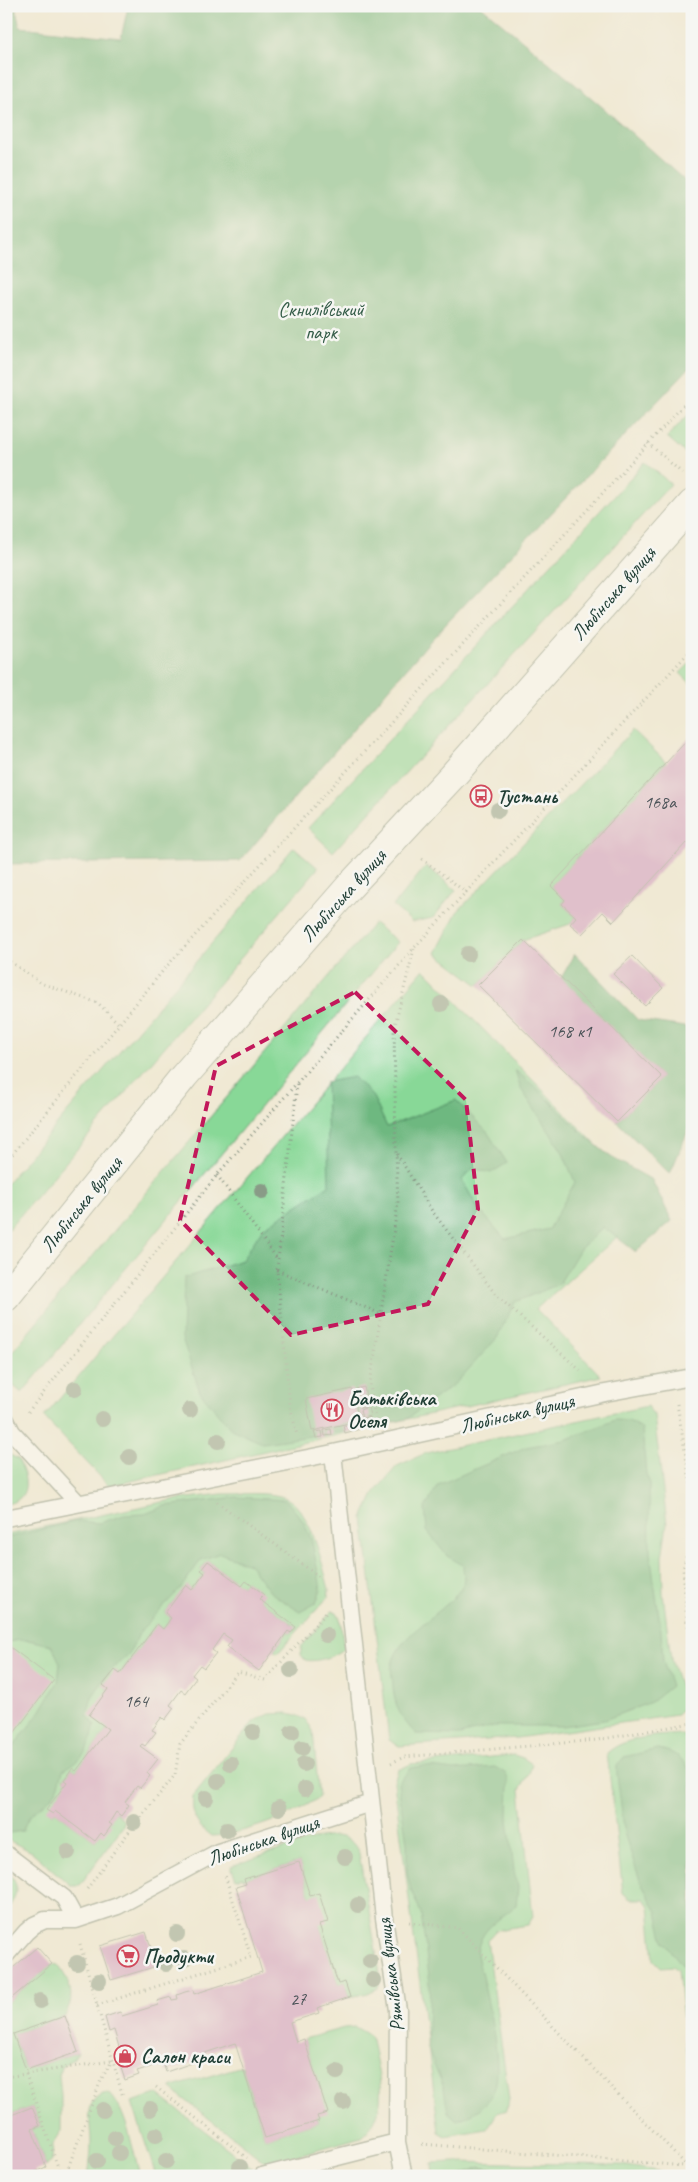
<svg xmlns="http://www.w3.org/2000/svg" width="698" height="2182" viewBox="0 0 698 2182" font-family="Caveat,sans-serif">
<rect width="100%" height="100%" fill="#f6f6f2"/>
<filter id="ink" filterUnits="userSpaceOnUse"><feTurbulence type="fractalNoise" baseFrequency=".02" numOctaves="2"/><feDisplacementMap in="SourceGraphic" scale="10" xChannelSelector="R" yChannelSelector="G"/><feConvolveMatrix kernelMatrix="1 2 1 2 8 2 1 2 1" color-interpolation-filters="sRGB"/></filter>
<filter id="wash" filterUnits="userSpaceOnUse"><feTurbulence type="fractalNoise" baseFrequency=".0096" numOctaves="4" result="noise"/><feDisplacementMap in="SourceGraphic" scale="20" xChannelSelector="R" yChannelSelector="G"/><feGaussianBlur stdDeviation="1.12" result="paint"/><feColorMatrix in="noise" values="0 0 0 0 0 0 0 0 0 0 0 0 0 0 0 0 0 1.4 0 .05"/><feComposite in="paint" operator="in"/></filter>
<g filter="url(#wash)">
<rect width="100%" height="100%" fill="#f0e9d4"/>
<path fill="#88d897" stroke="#548a66" d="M 692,411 L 692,459 L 667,437 Z
M 645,462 L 671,484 L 333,852 L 308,828 Z
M 692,661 L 692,685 L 680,673 Z
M 633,730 L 666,762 L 551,886 L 565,900 L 562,904 L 576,917 L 570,924 L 523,940 L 478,985 L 436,953 L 457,912 Z
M 294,847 L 318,868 L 6,1232 L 6,1184 Z
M 426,866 L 456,890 L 433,918 L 412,922 L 393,906 Z
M 374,923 L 398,942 L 22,1393 L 6,1380 L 6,1359 Z
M 424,969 L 654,1204 L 536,1309 L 601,1376 L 109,1486 L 44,1417 Z
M 647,1406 L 654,1415 L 667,1524 L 662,1557 L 663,1593 L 671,1659 L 686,1706 L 677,1715 L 517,1738 L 399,1746 L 389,1740 L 363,1518 L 375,1492 L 397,1466 L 426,1453 Z
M 6,1453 L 18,1459 C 27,1476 32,1500 6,1504 Z
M 222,1494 C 240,1494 262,1492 280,1496 C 310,1502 322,1564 329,1589 L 328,1597 L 278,1653 L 274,1651 L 288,1631 L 291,1633 L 296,1627 L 259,1599 L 263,1594 L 246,1581 L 242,1586 L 208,1561 L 201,1570 L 205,1573 L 192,1590 L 186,1586 L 165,1613 L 171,1618 L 163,1629 L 157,1624 L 120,1674 L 115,1670 L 103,1685 L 108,1689 L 108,1729 L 76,1771 L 72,1768 L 64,1779 L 67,1782 L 47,1810 L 53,1814 L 55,1811 L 95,1841 L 116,1812 L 124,1821 L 123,1826 L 80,1885 L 70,1885 L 32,1852 L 6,1839 L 6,1535 L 172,1500 Z
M 332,1611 L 337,1612 L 340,1618 L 344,1648 C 335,1656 317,1663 305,1660 L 301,1655 L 301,1647 Z
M 287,1713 C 300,1715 307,1719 313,1731 L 319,1797 C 299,1814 238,1836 211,1836 C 196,1825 191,1815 193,1796 L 254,1721 L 270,1714 Z
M 682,1734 L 692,1738 L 692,2109 L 678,1970 L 673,1966 L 661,1967 L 654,1960 L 649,1906 L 644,1899 L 630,1899 L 623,1893 L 607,1753 C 626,1736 657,1736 682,1734 Z
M 514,1755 L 523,1758 L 532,1764 L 529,1774 L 520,1789 L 533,1917 L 528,1925 L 496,1930 L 487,1940 L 509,2099 L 507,2110 L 497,2113 L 487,2129 L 446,2136 L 439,2132 L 394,1782 L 398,1770 L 411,1764 Z
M 334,1836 C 348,1837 353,1841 359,1853 L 381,1980 L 378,1988 L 368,1993 L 350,1997 L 345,1982 L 338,1984 L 299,1862 L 244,1879 L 243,1877 L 236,1879 L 231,1866 L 313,1839 Z
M 6,1869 C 22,1885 17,1895 6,1912 Z
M 52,1964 L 58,1965 C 70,1982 76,1996 65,2016 L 13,2034 L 26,2070 L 78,2052 L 73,2059 L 63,2065 L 59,2075 L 61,2095 L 61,2131 L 53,2144 L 52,2160 L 46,2167 L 32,2129 L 40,2126 L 32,2107 L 6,2117 L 6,2003 Z
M 355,2027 L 369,2035 L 372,2040 C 378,2074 392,2112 361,2137 L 267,2164 L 170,2088 L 242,2066 L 265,2138 L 319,2121 L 317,2116 L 327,2112 L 304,2039 L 344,2028 Z
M 109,2093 C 127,2110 133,2152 140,2176 L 88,2176 C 90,2164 91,2153 91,2141 C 91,2124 82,2095 109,2093 Z
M 157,2094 L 253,2168 L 223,2176 L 156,2176 L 132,2102 Z
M 455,2162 L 621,2165 L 657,2171 L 670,2176 L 433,2176 L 432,2163 Z"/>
<path fill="#6eb880" stroke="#467a5a" d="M 6,6 L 15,6 L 20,27 L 121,38 L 128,6 L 481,6 L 600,105 L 692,187 L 692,365 L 431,640 L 240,861 L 6,864 Z
M 575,954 L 638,1020 L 692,1028 L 692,1121 L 670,1174 L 617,1122 L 662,1077 L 561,978 Z
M 515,1070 L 539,1090 L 585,1136 L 611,1157 L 652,1180 L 672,1221 L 636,1252 L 603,1227 L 580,1249 L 559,1284 L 515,1302 L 497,1338 L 457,1382 L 407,1419 L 360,1429 L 262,1443 L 231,1429 L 200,1392 L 182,1338 L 184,1278 L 242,1260 L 263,1228 L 329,1185 L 326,1082 L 354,1077 L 373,1097 L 387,1127 L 456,1100 L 488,1133 L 507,1163 L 491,1173 L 473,1168 L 462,1180 L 478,1208 L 505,1239 L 549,1229 L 575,1182 L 562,1151 L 521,1089 Z
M 615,1420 L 629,1421 L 642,1429 L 646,1474 L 649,1481 L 650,1553 L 661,1631 L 663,1661 L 671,1686 L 651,1702 L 604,1720 L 562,1726 L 494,1726 L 460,1735 L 416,1734 C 401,1719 395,1707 393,1687 C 393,1680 390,1670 392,1664 C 401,1629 450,1612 463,1584 C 465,1579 463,1571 463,1565 L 447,1556 L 427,1531 L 425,1508 L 438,1485 L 526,1447 L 565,1440 Z
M 236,1497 L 286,1500 L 303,1521 L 312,1541 L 321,1589 L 316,1603 L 300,1612 L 270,1592 L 249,1564 L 220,1553 L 201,1560 L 180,1589 L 141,1630 L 129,1654 L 110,1671 L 92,1697 L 87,1715 L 95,1725 C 89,1749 85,1758 63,1770 C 61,1776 60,1784 57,1789 C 46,1808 29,1807 23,1831 L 10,1833 L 6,1831 L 6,1756 L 40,1712 L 58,1682 L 60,1663 L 52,1646 C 36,1641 23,1637 6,1643 L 6,1538 L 76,1521 L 100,1523 L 124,1515 L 145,1514 L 165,1506 Z
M 658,1749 C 675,1752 683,1758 692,1773 L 692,2027 L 690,2019 L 688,1982 L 683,1966 L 664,1942 L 657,1912 L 640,1880 L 625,1836 L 617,1774 L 617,1766 L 624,1757 Z
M 423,1766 L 454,1770 L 495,1767 L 506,1774 L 509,1783 L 508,1819 L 514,1871 L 518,1887 L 516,1905 C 499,1921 480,1927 477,1954 C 483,1983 505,2065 494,2090 C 487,2107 474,2114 457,2120 L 448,2112 L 444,2088 L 427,2047 L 430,1983 L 421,1913 L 411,1890 L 407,1872 L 407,1843 L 398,1783 L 411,1768 Z
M 480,2167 L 498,2170 L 510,2176 L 457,2176 Z
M 560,2172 L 616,2176 L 537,2176 Z"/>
<g id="blocks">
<path fill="#cd8fc0" d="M 692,735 L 692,846 L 687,842 L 613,922 L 603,912 L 582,934 L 570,924 L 576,917 L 562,904 L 565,900 L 551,886 Z
M 523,940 L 662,1077 L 617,1122 L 478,985 Z
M 632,956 L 663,988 L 645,1006 L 613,974 Z
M 364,1387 L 366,1396 L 358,1398 L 356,1389 Z
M 352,1389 L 359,1421 L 312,1431 L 306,1399 Z
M 366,1397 L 368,1406 L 360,1408 L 358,1400 Z
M 368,1407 L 370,1416 L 362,1418 L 360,1410 Z
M 370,1417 L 372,1426 L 363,1427 L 362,1419 Z
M 359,1424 L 360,1429 L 345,1433 L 343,1426 Z
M 331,1429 L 332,1435 L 325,1436 L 324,1430 Z
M 322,1431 L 323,1437 L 316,1438 L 314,1432 Z
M 208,1561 L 242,1586 L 246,1581 L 264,1594 L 259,1599 L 296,1627 L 291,1633 L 288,1631 L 259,1671 L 227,1647 L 232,1640 L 223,1634 L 212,1650 L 216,1653 L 204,1668 L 200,1665 L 192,1675 L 196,1678 L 185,1693 L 181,1690 L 170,1705 L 174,1708 L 165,1720 L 162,1717 L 152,1730 L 156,1732 L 145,1746 L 142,1744 L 140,1746 L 158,1759 L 147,1773 L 150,1776 L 140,1788 L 137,1786 L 125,1802 L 129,1805 L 121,1816 L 116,1812 L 109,1823 L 112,1825 L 104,1836 L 101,1833 L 95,1841 L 55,1811 L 53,1814 L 46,1810 L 67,1782 L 64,1780 L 72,1768 L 76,1771 L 108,1729 L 89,1715 L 108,1689 L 103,1685 L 115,1670 L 120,1674 L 157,1624 L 163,1629 L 171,1618 L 165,1613 L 186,1585 L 192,1590 L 205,1573 L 201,1570 Z
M 10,1647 L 54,1680 L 6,1744 L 6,1652 Z
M 299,1862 L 310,1896 L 319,1893 L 328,1922 L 319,1924 L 338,1984 L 345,1982 L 350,1997 L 317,2008 L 319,2013 L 290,2022 L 296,2042 L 304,2039 L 328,2113 L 317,2116 L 319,2121 L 265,2138 L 235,2043 L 196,2056 L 198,2061 L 192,2063 L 166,2072 L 163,2063 L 137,2071 L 139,2075 L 125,2080 L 120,2065 L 124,2064 L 114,2030 L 109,2032 L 105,2017 L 120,2012 L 122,2016 L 158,2005 L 157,2001 L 171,1997 L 172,2000 L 178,1999 L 177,1995 L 185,1992 L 193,1990 L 194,1994 L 262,1972 L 236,1887 L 246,1884 L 244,1879 Z
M 146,1932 L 157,1966 L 111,1980 L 100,1946 Z
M 37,1947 L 52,1964 L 6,2003 L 6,1974 Z
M 65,2016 L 78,2052 L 26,2070 L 13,2034 Z
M 32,2107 L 40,2126 L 32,2129 L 46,2167 L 35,2172 L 36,2176 L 6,2176 L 6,2117 Z"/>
</g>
</g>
<g filter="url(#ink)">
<use href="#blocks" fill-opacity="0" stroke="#889384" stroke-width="1"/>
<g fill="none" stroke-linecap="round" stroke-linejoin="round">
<g stroke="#889384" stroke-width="19">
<path id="service" d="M 6,1420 L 12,1432 L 78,1503
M 333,1453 L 384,1918 L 398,2010 L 397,2142 L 404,2176
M 6,1518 L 333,1453 L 605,1393 L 692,1377
M 6,1854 L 64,1898 L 76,1920
M 6,1955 L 26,1932 L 34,1925 L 45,1920 L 76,1920 L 118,1906 L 218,1852 L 371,1803
M 262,2176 L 397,2142"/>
</g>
<g stroke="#889384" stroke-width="30">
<path id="secondary" d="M 6,1297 L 184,1076 L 349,887 L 455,773 L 692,504"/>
</g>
<path stroke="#889384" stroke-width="3" stroke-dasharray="1 4" stroke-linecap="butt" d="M 648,443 L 682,473
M 422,859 L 467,893
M 6,959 L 43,984 L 98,1003 L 119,1024
M 297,1084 L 277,1270 L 290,1405 L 297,1435
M 397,1154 L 432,1211 L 497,1296 L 582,1372
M 6,1162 L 166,967 L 692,396
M 217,1175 L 278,1260
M 277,1270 L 381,1314
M 677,1404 L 692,1492
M 28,1412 L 217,1175 L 414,948 L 692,649
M 375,1420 L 370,1384 L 398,1203 L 396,1152 L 394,1029 L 414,949
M 217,1502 L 321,1578
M 692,1537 L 683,1568 L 687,1623 L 692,1641
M 391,1763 L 404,1757 L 597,1740 L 692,1723
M 87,1889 L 121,1842 L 175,1775 L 180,1744 L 238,1672 L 265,1680 L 326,1613
M 409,1922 L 458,1928 L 692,2171
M 80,1944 L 123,2097
M 97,2005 L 251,1957 L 225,1875
M 26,2074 L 61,2176
M 6,2077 L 111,2061
M 156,2087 L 247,2158
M 422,2144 L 685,2166
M 65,2176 L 101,2080 L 112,2061"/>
<use href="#service" stroke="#fff" stroke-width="16"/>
<use href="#secondary" stroke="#fff" stroke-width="28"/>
</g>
<g fill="#899b87">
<circle cx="498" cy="810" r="8"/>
<circle cx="468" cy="954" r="8"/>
<circle cx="441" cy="1004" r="8"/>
<circle cx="262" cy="1191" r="8"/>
<circle cx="75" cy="1389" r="8"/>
<circle cx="190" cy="1410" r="8"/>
<circle cx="102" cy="1419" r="8"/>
<circle cx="218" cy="1441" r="8"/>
<circle cx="129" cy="1457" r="8"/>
<circle cx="326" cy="1635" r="8"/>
<circle cx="291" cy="1670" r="8"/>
<circle cx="253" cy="1732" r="8"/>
<circle cx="292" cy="1732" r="8"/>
<circle cx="302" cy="1748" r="8"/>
<circle cx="231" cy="1764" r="8"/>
<circle cx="304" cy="1764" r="8"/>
<circle cx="218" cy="1781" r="8"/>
<circle cx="305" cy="1789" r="8"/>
<circle cx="206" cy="1798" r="8"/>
<circle cx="279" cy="1808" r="8"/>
<circle cx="134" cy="1822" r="8"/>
<circle cx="227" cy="1830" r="8"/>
<circle cx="68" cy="1852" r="8"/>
<circle cx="345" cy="1857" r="8"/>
<circle cx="358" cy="1905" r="8"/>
<circle cx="177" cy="1934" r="8"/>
<circle cx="184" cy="1959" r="8"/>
<circle cx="370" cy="1961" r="8"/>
<circle cx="77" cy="1963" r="8"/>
<circle cx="166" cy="1964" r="8"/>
<circle cx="373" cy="1980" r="8"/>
<circle cx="99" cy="1981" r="8"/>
<circle cx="40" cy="2001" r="8"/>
<circle cx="337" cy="2072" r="8"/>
<circle cx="343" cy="2102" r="8"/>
<circle cx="150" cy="2109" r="8"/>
<circle cx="103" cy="2110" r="8"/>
<circle cx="156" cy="2135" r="8"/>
<circle cx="115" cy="2138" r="8"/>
<circle cx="119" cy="2153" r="8"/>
<circle cx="97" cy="2161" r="8"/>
<circle cx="166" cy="2161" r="8"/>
<circle cx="240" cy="2167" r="8"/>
</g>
</g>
<path d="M0 0H698V2182H0ZM 355,992 L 466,1100 L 478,1209 L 428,1304 L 291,1335 L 180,1220 L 216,1066 Z" fill="#f0e9d4" fill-opacity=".55" fill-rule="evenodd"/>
<path fill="none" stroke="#c2185b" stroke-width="4" stroke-dasharray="10 6" stroke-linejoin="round" d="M 355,992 L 466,1100 L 478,1209 L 428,1304 L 291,1335 L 180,1220 L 216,1066 Z"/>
<defs>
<g id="bus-ring" transform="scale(1.125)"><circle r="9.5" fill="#f6f6f2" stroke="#d1495b" stroke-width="1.5"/><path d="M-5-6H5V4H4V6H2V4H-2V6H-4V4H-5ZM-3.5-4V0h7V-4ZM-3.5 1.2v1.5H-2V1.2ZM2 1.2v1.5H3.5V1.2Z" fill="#d1495b"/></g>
<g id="restaurant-ring" transform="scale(1.125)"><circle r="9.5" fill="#f6f6f2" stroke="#d1495b" stroke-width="1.5"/><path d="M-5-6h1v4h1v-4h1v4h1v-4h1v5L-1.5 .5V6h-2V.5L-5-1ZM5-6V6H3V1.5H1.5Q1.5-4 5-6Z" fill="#d1495b"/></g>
<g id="supermarket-ring" transform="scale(1.125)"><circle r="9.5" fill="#f6f6f2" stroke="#d1495b" stroke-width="1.5"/><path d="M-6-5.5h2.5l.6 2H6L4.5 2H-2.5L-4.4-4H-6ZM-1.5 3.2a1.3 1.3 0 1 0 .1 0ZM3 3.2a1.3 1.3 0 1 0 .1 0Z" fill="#d1495b"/></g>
<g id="shop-ring" transform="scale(1.125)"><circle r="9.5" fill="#f6f6f2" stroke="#d1495b" stroke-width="1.5"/><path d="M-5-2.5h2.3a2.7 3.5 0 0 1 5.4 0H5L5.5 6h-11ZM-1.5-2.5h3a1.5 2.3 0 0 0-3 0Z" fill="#d1495b"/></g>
</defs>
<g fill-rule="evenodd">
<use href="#bus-ring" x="481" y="796"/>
<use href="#restaurant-ring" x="332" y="1410"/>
<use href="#supermarket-ring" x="128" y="1956"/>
<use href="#shop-ring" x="125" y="2056"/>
</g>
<g text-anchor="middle" stroke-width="5" stroke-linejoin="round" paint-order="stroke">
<g font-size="18" fill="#4a5257">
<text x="660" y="808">168а</text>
<text x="570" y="1037">168 к1</text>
<text x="136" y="1707">164</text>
<text x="298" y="2005">27</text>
</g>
<g font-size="20" fill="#345c48" stroke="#f6f6f2">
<text x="321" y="316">Скнилівський<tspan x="321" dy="23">парк</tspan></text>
</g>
<g font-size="20" fill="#1f3d34" stroke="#f6f6f2">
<text transform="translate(613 593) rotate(-49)" y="7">Любінська вулиця</text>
<text transform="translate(343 895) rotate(-48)" y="7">Любінська вулиця</text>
<text transform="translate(81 1204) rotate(-51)" y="7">Любінська вулиця</text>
<text transform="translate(517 1413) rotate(-13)" y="7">Любінська вулиця</text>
<text transform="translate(263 1840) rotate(-19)" y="7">Любінська вулиця</text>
<text transform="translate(390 1975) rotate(-97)" y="7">Ряшівська вулиця</text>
</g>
<g font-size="20" font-weight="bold" fill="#1f3d34" stroke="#f6f6f2" text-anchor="start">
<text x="497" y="803">Тустань</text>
<text x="348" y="1405">Батьківська<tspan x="348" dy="23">Оселя</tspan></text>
<text x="144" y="1963">Продукти</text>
<text x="141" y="2063">Салон краси</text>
</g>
</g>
<rect width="698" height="2182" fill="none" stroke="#f6f6f2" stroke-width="25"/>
</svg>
